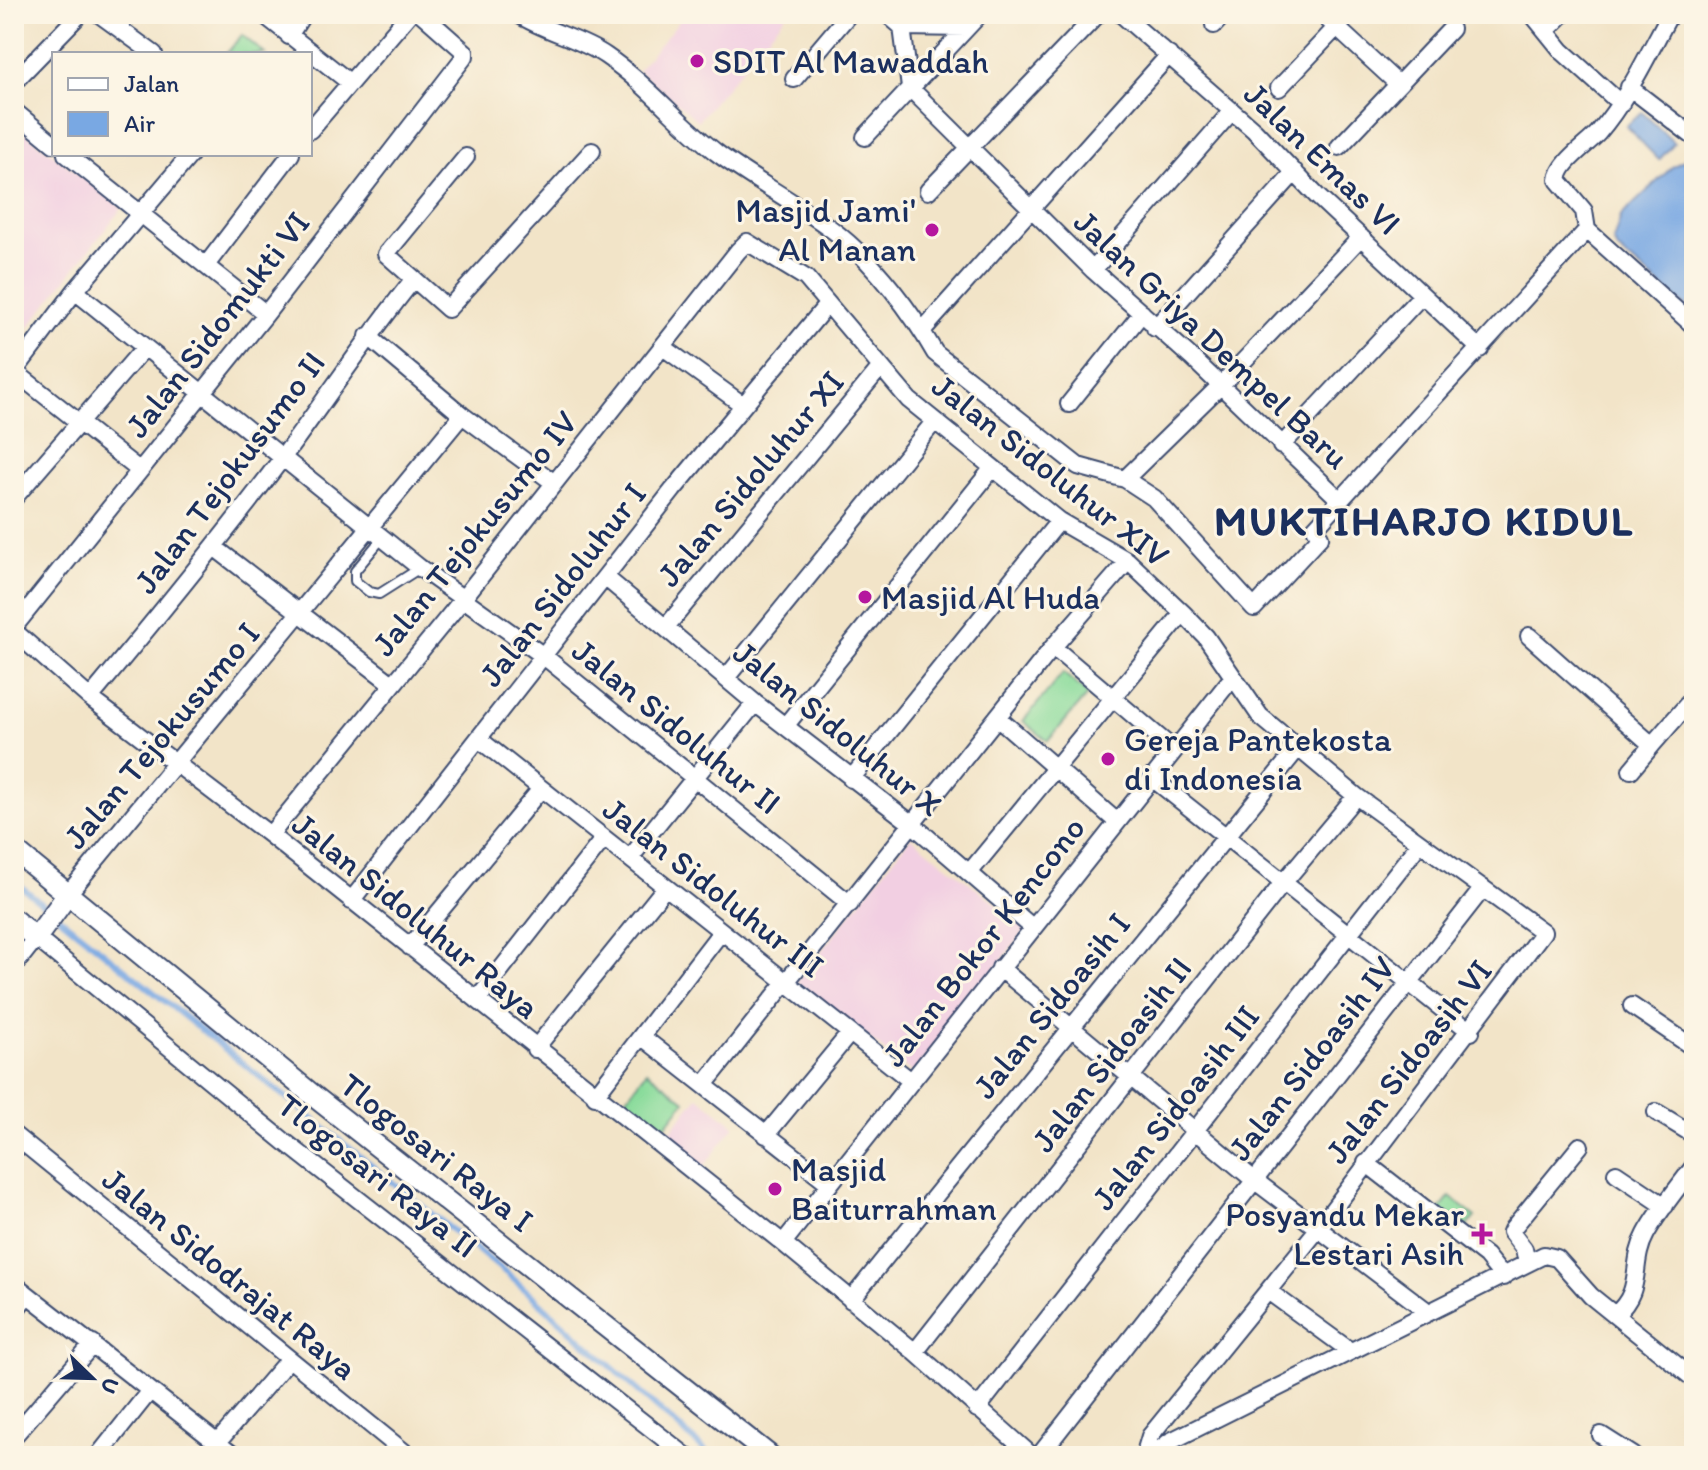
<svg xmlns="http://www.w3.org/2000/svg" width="1708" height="1470" viewBox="0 0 1708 1470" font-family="Itim,sans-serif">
<rect width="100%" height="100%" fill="#fcf5e5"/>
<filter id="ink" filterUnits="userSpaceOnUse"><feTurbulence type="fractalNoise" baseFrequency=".0125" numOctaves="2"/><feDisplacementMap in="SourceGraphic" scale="16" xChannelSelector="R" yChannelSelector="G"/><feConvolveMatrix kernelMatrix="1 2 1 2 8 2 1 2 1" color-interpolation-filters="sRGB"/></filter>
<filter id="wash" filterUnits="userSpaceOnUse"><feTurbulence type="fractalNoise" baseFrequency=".006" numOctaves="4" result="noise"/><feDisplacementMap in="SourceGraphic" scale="32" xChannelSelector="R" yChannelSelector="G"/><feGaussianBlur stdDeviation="1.8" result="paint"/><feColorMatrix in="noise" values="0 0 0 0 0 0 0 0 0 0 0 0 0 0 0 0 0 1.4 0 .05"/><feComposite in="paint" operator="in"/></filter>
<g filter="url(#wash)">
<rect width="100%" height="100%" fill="#f2e4c8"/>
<path fill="#f2cfe2" d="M 685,14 L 787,14 L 698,121 L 638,70 Z
M 14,124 L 122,208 L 14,346 Z
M 911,837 L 1027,928 L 913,1073 L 797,982 Z
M 698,1097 L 735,1125 L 702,1169 L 664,1139 Z"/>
<path fill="#8adb9b" stroke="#52857c" stroke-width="2" d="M 242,35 L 265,54 L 226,54 Z
M 1063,673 L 1088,694 L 1048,741 L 1023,721 Z
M 647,1071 L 685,1101 L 662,1130 L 625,1100 Z
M 1450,1197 L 1475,1217 L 1462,1233 L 1437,1213 Z"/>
<path fill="#79a8e3" stroke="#4a6ca0" stroke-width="2" d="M 1642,112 L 1674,143 L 1659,160 L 1626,126 Z
M 1687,158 L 1694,163 L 1694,313 L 1617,249 L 1613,241 L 1621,216 L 1672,167 Z"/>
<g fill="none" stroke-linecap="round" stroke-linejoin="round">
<path stroke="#79a8e3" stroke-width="6" d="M 14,881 L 510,1276 L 711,1456"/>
</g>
</g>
<g filter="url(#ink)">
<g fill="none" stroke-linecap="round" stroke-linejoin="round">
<g stroke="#3b4a6e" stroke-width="12">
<path id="service" d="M 383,537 L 355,571 L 355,581 L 369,592 L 379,594 L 420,568"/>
</g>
<g stroke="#3b4a6e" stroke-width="20">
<path id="minor" d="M 99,14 L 154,54
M 263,14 L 349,82
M 518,14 C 546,32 580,38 606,56 C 647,84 678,123 717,153 C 756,182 801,205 839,235 C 876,265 911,311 935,353 L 1078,466 L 1125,479 L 1154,498 L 1254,608 L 1320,537 L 1315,528 L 1587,230
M 887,14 L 902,27 L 910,88 L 1093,270 L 1192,358 L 1340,500
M 1121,14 L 1254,130 L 1317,196 L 1480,349
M 1322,14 L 1398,84
M 1532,14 L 1562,51 L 1621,104
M 1670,14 C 1648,54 1628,98 1598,133 C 1586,146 1560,162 1558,180 L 1584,211 L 1587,230 L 1694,326
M 1214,25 L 1224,14
M 902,27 L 966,28
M 1548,29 L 1563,14
M 289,36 L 303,14
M 794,79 L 849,14
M 14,82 L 80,14
M 1629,87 L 1694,137
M 1279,88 L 1349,14
M 14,111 L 54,144
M 310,130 L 409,14
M 865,137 L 980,14
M 1339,147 L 1451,29
M 66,154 L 266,314
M 466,157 L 386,254 L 448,309 L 592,151
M 928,191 L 1098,14
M 207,264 L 291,154
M 1093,270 L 1232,111
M 75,291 L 420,568 L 545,657 L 850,904
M 1155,328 L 1295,172
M 922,331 L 1169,55
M 368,336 L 462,415 L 553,482
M 663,347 L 743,405
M 14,371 L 139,470
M 14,372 L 75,291 L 191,154
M 1069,404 L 1142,313
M 1281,446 L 1422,295
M 1125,479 L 1219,387 L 1361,237
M 14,498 L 144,348
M 214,547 L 391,683
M 605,577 L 755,703 L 912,824 L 1032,927
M 14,627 L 266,314 L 465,56 L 465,52 L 422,14
M 666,627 L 880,368
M 14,631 L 90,698 L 270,835 L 783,1243 L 915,1352 L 1032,1456
M 1529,636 L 1652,745 L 1694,697
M 1053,647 L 1173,749
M 726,678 L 934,422
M 90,698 C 155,620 219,542 280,461 C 325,401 366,338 413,280
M 997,717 L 1116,821
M 786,725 L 992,469
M 480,740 L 911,1081
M 1631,770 L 1652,745
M 1151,777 L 1471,1032
M 851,779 L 1059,521
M 270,835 L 454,610 L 738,251 L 747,242 L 806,278 L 909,400 L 1059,521 L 1128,561 L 1183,613 L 1206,637 L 1260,716 L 1356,796 L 1543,932 L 1318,1229 L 1150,1436 L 1144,1456
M 630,858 L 755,703
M 969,873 L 1183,613
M 68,894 L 462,415
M 351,901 L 673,490 L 826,306
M 410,947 L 540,790
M 14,966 L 36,938 L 285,1142 L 686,1456
M 1000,968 L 1254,1180 L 1427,1311
M 477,1000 L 604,838
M 1632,1006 L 1694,1048
M 641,1036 L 830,1184
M 535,1049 L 665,888
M 704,1085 L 1053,647 L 1128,561
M 595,1096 L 721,932
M 1656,1112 L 1694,1135
M 14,1135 L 409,1456
M 766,1135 L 850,1033
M 1366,1163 L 1486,1256 L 1503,1277
M 1616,1173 L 1665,1206
M 783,1243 L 1232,678
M 1527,1263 L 1524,1249 L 1511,1232 L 1513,1228 L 1580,1146
M 14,1284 L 234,1456
M 1268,1291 L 1349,1350
M 851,1300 L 1298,748
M 14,1312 L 27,1295
M 1615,1315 C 1645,1289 1629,1265 1646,1234 C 1659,1210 1678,1188 1694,1166
M 915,1352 L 1283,883 L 1356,796
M 977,1409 L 1420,843
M 1601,1435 L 1634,1456
M 14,1436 L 93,1344
M 98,1456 L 149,1392
M 206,1456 L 289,1359
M 1039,1456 L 1483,888
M 1151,1456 L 1169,1442 L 1544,1255 L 1557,1258 L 1591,1296 L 1694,1379"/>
</g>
<g stroke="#3b4a6e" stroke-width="24">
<path id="tertiary" d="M 14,850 L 315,1097 L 770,1456
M 14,920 L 36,938 L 68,894"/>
</g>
<use href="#service" stroke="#fff" stroke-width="8"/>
<use href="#minor" stroke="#fff" stroke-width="16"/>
<use href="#tertiary" stroke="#fff" stroke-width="20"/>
</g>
</g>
<g fill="#b5179e" stroke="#fcf5e5" stroke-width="3">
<circle cx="697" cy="61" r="8"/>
<circle cx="932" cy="230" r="8"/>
<circle cx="865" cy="597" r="8"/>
<circle cx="1108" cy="759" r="8"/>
<circle cx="775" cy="1189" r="8"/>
<path d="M1478 1222h8v8h8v8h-8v8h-8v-8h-8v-8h8z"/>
</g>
<g text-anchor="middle" stroke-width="6" stroke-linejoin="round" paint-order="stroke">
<g font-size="34" fill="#1b2f5e" stroke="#fcf5e5" text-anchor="start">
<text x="713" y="73">SDIT Al Mawaddah</text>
<text x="916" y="222" text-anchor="end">Masjid Jami'<tspan x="916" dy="39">Al Manan</tspan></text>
<text x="881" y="609">Masjid Al Huda</text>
<text x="1124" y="751">Gereja Pantekosta<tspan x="1124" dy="39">di Indonesia</tspan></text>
<text x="791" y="1181">Masjid<tspan x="791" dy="39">Baiturrahman</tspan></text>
<text x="1464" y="1226" text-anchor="end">Posyandu Mekar<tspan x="1464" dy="39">Lestari Asih</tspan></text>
</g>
<g font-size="34" fill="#1b2f5e" stroke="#fcf5e5">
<text transform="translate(1323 158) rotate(44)" y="12">Jalan Emas VI</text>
<text transform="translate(217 324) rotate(-52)" y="12">Jalan Sidomukti VI</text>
<text transform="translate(1212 339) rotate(43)" y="12">Jalan Griya Dempel Baru</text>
<text transform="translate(1051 470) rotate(38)" y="12">Jalan Sidoluhur XIV</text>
<text transform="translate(229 472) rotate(-53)" y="12">Jalan Tejokusumo II</text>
<text transform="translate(750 478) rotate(-50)" y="12">Jalan Sidoluhur XI</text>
<text transform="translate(474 533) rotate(-51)" y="12">Jalan Tejokusumo IV</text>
<text transform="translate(562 584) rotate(-52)" y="12">Jalan Sidoluhur I</text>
<text transform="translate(677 726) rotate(39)" y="12">Jalan Sidoluhur II</text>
<text transform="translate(838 728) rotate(39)" y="12">Jalan Sidoluhur X</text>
<text transform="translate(161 735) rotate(-50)" y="12">Jalan Tejokusumo I</text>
<text transform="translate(714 887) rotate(38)" y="12">Jalan Sidoluhur III</text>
<text transform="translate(416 915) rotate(39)" y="12">Jalan Sidoluhur Raya</text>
<text transform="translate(983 941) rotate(-52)" y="12">Jalan Bokor Kencono</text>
<text transform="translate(1051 1005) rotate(-51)" y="12">Jalan Sidoasih I</text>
<text transform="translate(1111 1054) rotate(-52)" y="12">Jalan Sidoasih II</text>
<text transform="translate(1311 1058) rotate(-52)" y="12">Jalan Sidoasih IV</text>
<text transform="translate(1408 1061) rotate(-52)" y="12">Jalan Sidoasih VI</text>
<text transform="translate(1175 1107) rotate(-52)" y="12">Jalan Sidoasih III</text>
<text transform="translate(437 1152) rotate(38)" y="12">Tlogosari Raya I</text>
<text transform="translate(378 1175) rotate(38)" y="12">Tlogosari Raya II</text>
<text transform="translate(230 1273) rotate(39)" y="12">Jalan Sidodrajat Raya</text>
</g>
<g font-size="42" font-weight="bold" letter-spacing="2" fill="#1b2f5e" stroke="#fcf5e5">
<text x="1424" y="535">MUKTIHARJO KIDUL</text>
</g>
</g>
<rect width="1708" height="1470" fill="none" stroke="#fcf5e5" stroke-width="48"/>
<rect x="52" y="52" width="260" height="104" fill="#fcf5e5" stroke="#a2a6af" stroke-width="2"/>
<rect x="68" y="78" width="40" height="12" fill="#ffffff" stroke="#a2a6af" stroke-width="2"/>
<text x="124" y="92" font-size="24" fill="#1b2f5e">Jalan</text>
<rect x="68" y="112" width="40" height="24" fill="#79a8e3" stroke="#a2a6af" stroke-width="2"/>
<text x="124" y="132" font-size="24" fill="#1b2f5e">Air</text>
<g transform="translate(92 1378) rotate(113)" stroke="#fcf5e5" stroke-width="6" paint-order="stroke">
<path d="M0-6L14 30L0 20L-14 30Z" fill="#1b2f5e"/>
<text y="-12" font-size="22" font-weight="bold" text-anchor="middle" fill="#1b2f5e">U</text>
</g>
</svg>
